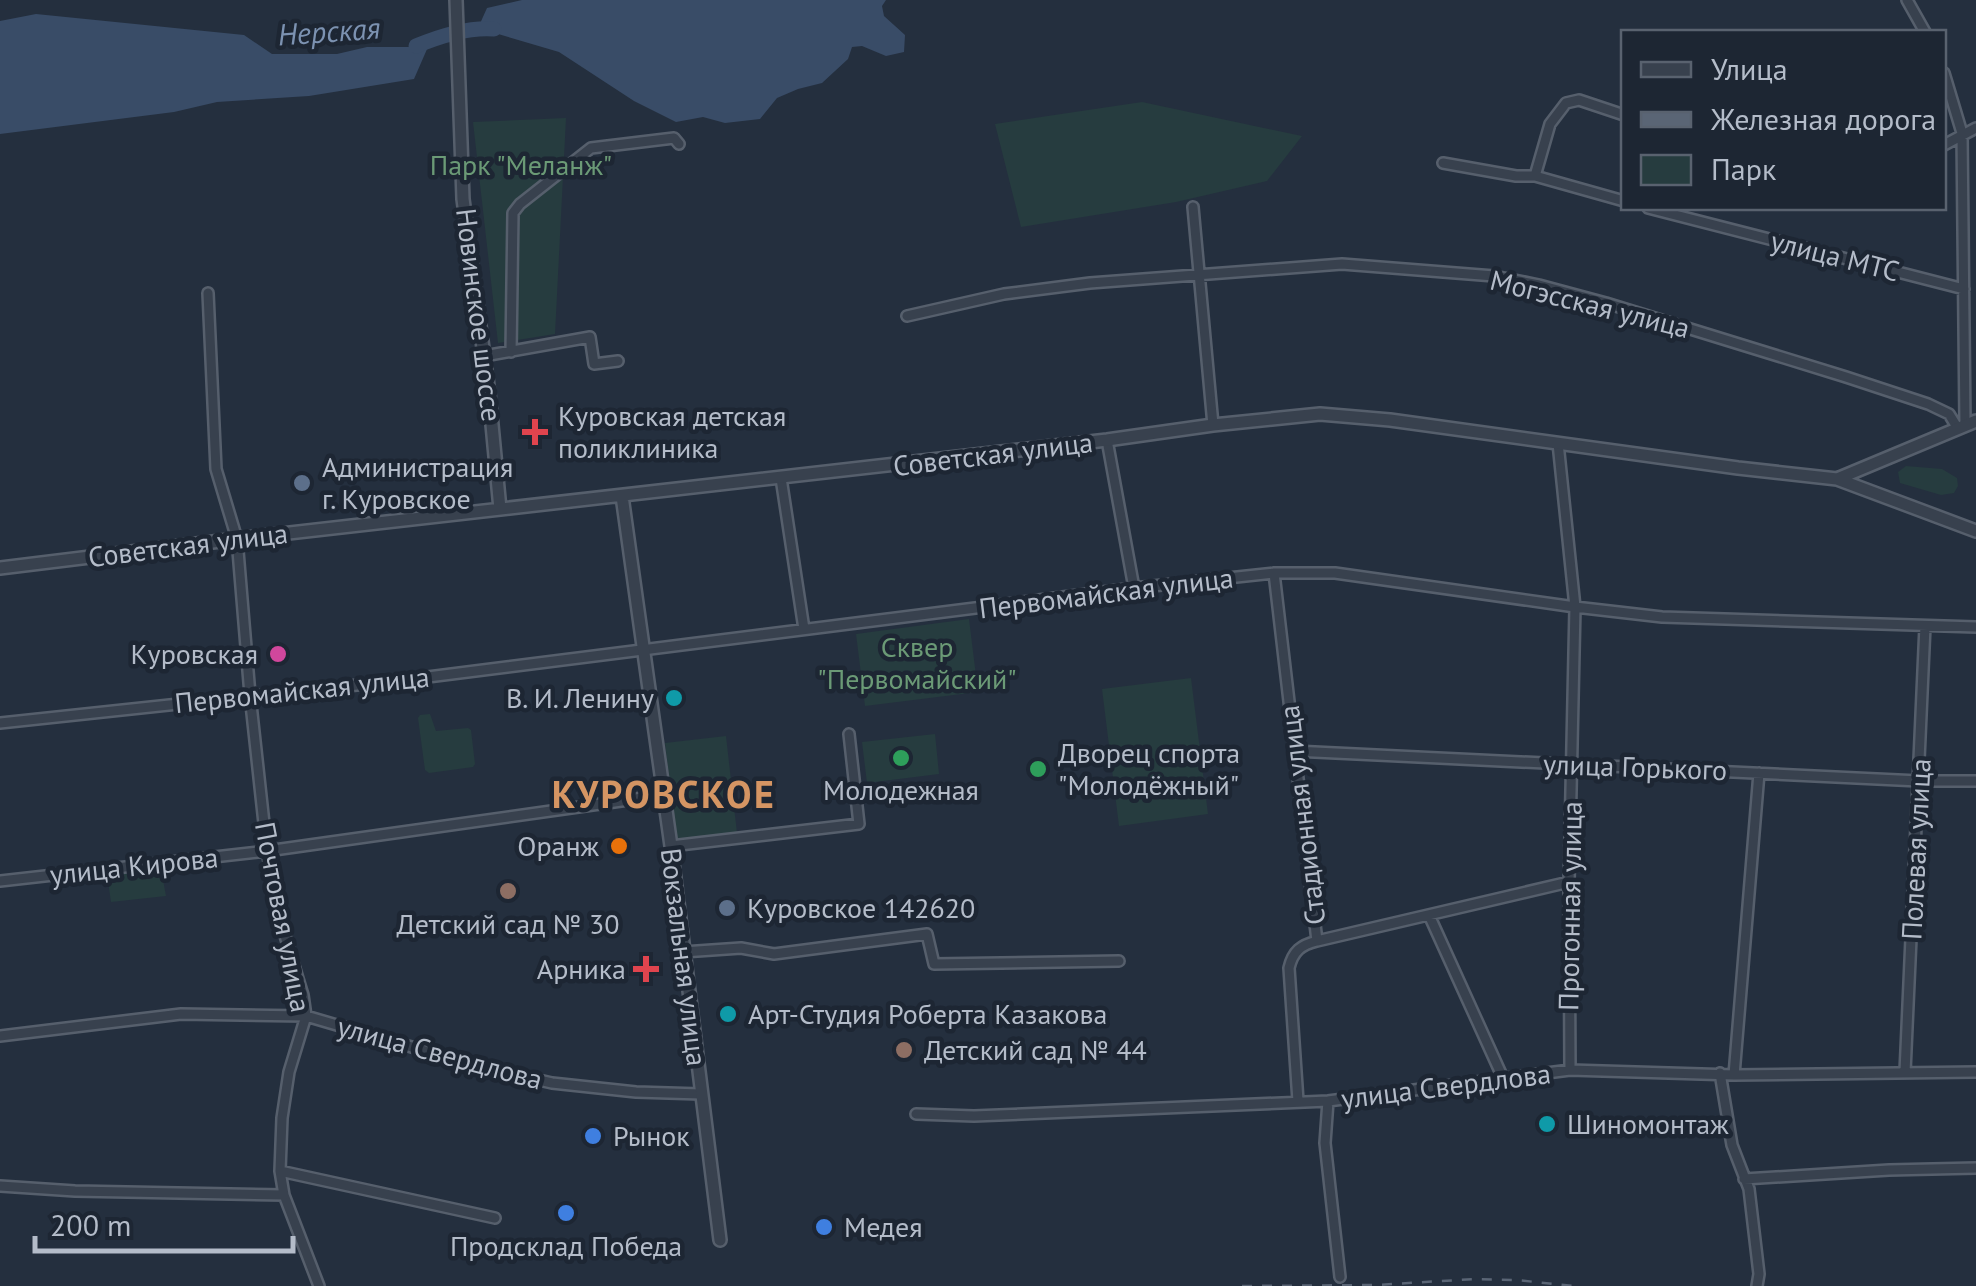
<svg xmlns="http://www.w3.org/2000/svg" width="1976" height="1286" viewBox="0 0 1976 1286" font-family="'PT Sans',sans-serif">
<rect width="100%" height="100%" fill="#242f3e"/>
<path fill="#263c3f" d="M 1142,102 L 1302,136 L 1267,181 L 1176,202 L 1021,227 L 995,124 Z
M 566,118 L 555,334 L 498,343 L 473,122 Z
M 1906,466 L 1942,469 L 1957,478 L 1958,486 L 1954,493 L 1941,495 L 1900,483 L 1898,472 Z
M 969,619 L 978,692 L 865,706 L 856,634 Z
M 1191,678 L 1208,814 L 1119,826 L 1102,689 Z
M 430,714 L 436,731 L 468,728 L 471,730 L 475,764 L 473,767 L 429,773 L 425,770 L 418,718 L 420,715 Z
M 935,734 L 939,774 L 867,783 L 862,742 Z
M 726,736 L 737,833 L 677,843 L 665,743 Z
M 161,869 L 166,896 L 111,902 L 107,875 Z"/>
<path fill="#394c67" d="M 522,0 L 886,0 L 882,6 L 884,16 L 905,35 L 904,52 L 886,56 L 862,46 L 852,47 L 848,59 L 822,83 L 798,89 L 777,98 L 760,119 L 725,123 L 703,117 L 676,122 L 634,101 L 559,52 L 478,28 L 487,8 Z
M 36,14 L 244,35 L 272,54 L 337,54 L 367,47 L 410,47 L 431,40 L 414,79 L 309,96 L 217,102 L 174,112 L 0,134 L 0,21 Z"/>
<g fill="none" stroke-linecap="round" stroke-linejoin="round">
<path stroke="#394c67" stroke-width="15" d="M 416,46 C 440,36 469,27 494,29"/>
<g stroke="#565f6c" stroke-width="14">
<path id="minor" d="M 1907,0 L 1925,32
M 1944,73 L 1962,133 L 1965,424
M 1944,145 L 1976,128
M 1443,163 L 1516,176 L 1535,176 L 1550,124 L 1566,103 L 1579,100 L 1624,115
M 1535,176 L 1624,201
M 1193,207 L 1213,425
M 1648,208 L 1964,289
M 208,293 L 216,469 L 237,539 L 250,695 L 267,851 L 279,916 L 303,995 L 306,1016 L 289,1072 L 282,1118 L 280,1171 L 284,1195 L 319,1286
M 907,316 L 1004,294 L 1090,283 L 1342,264 L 1494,276 L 1539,285 L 1606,303 L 1846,377 L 1928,404 L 1949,414 L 1957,427
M 511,352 L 513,213 L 520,204 L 591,148 L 674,138 L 679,144
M 484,356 L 590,337 L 594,364 L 618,361
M 1107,440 L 1134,588
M 1558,443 L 1575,607 L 1569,882 L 1570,1070
M 781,478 L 804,629
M 1274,573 L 1317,941 C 1301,945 1293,951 1289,968 L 1298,1101
M 0,723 L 404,680 L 1134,588 L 1274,573 L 1335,573 L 1575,607 L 1662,617 L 1976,627
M 1294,751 L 1919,781 L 1976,781
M 671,846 L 859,824 L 849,734
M 0,881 L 267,851 L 664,795
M 1429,915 L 1503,1078
M 1317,941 L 1569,882
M 683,952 L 741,948 L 774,954 L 927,934 L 934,964 L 1119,961
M 0,1036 L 181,1014 L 306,1016 L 473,1065 L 552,1083 L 636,1092 L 701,1094
M 1905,1072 L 1925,626
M 1720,1073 L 1732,1145 L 1749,1189 L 1759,1274 L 1757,1286
M 1734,1075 L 1759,773
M 1328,1101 L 1325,1143 L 1340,1277
M 916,1114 L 974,1116 L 1328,1101 L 1570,1070 L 1734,1075 L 1976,1072
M 280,1171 L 495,1218
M 1744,1179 L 1889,1170 L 1976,1168
M 0,1186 L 75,1191 L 284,1195"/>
</g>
<g stroke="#565f6c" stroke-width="16">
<path id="tertiary" d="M 456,0 L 463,199 L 489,393 L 500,509
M 1837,479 L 1976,421
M 622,496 L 671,846 L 720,1240
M 0,568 L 237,539 L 1107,440 L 1213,425 L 1320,414 L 1390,420 L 1738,468 L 1837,479 L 1976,531"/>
</g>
<use href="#minor" stroke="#38414e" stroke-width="9"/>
<use href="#tertiary" stroke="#38414e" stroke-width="11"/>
<path stroke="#5a6575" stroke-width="2.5" stroke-dasharray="10 10" stroke-linecap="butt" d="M 1242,1286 L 1376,1285 L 1475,1279 L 1516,1280 L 1574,1286"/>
</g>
<g fill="#e0444e" stroke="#1d2633" stroke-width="4">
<path d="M530 417h10v10h10v10h-10v10h-10v-10h-10v-10h10z"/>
<path d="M641 954h10v10h10v10h-10v10h-10v-10h-10v-10h10z"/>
</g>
<g fill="#5c6f8a" stroke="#1d2633" stroke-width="4">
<circle cx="302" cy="483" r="10"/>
<circle cx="727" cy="908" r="10"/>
</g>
<circle fill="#d1479c" stroke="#1d2633" stroke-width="4" cx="278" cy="654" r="10"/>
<g fill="#0f9aa8" stroke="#1d2633" stroke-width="4">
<circle cx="674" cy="698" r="10"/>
<circle cx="728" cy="1014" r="10"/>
<circle cx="1547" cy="1124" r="10"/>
</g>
<g fill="#2e9e5b" stroke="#1d2633" stroke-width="4">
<circle cx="901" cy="758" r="10"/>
<circle cx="1038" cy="769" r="10"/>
</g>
<circle fill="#e8710a" stroke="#1d2633" stroke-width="4" cx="619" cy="846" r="10"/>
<g fill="#8d6e63" stroke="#1d2633" stroke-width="4">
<circle cx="508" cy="891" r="10"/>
<circle cx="904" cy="1050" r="10"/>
</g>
<g fill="#3f7fe0" stroke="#1d2633" stroke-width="4">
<circle cx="593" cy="1136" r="10"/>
<circle cx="566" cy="1213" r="10"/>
<circle cx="824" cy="1227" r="10"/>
</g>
<g text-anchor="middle" stroke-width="9" stroke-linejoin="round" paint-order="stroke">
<g font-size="28" fill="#6b9a76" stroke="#1d2633">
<text x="521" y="175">Парк "Меланж"</text>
<text x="917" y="657">Сквер<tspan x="917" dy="32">"Первомайский"</tspan></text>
</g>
<g font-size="28" fill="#b4bcc9" stroke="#1d2633">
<text transform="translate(1835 256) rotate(14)" y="10">улица МТС</text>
<text transform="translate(1590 304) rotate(14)" y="10">Могэсская улица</text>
<text transform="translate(479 315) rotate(83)" y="10">Новинское шоссе</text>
<text transform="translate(993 454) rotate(-7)" y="10">Советская улица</text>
<text transform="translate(188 545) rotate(-7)" y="10">Советская улица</text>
<text transform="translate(1106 593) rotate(-7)" y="10">Первомайская улица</text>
<text transform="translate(302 690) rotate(-6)" y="10">Первомайская улица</text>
<text transform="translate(1635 767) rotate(2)" y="10">улица Горького</text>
<text transform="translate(1302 815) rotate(-97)" y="10">Стадионная улица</text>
<text transform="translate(1916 849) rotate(-87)" y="10">Полевая улица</text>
<text transform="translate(134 866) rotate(-6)" y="10">улица Кирова</text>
<text transform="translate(1570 906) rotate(-89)" y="10">Прогонная улица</text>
<text transform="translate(283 917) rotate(79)" y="10">Почтовая улица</text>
<text transform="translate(684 957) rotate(83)" y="10">Вокзальная улица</text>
<text transform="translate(440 1053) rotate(15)" y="10">улица Свердлова</text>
<text transform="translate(1446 1086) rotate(-7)" y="10">улица Свердлова</text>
</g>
<g font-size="28" fill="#b4bcc9" stroke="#1d2633" text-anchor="start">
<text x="558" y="426">Куровская детская<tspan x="558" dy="32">поликлиника</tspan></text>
<text x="322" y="477">Администрация<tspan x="322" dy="32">г. Куровское</tspan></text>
<text x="258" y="664" text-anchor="end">Куровская</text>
<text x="654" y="708" text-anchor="end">В. И. Ленину</text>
<text x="1058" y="763">Дворец спорта<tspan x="1058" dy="32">"Молодёжный"</tspan></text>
<text x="901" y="800" text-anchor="middle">Молодежная</text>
<text x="599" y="856" text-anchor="end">Оранж</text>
<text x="747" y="918">Куровское 142620</text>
<text x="508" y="934" text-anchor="middle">Детский сад № 30</text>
<text x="626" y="979" text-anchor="end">Арника</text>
<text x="748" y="1024">Арт-Студия Роберта Казакова</text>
<text x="924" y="1060">Детский сад № 44</text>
<text x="1567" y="1134">Шиномонтаж</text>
<text x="613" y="1146">Рынок</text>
<text x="844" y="1237">Медея</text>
<text x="566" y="1256" text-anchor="middle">Продсклад Победа</text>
</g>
<g font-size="30" font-style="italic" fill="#7c92b1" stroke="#1d2633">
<text transform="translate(329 32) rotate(-4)" y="10">Нерская</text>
</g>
<g font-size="38" font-weight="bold" letter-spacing="2.5" fill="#d59563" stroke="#1d2633">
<text x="664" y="808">КУРОВСКОЕ</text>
</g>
</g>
<rect x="1621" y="30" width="325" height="180" fill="#1d2633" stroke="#59626f" stroke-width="2.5"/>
<rect x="1641" y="62" width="50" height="15" fill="#38414e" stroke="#59626f" stroke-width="2.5"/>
<text x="1711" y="80" font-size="30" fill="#b4bcc9">Улица</text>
<rect x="1641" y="112" width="50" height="15" fill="#5a6575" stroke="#59626f" stroke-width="2.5"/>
<text x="1711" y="130" font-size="30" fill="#b4bcc9">Железная дорога</text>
<rect x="1641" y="155" width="50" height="30" fill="#263c3f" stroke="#59626f" stroke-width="2.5"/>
<text x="1711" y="180" font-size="30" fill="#b4bcc9">Парк</text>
<path d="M35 1236v15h258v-15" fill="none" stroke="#b4bcc9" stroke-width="5"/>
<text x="50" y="1236" font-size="30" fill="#b4bcc9" stroke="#1d2633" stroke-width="8" paint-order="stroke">200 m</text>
</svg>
